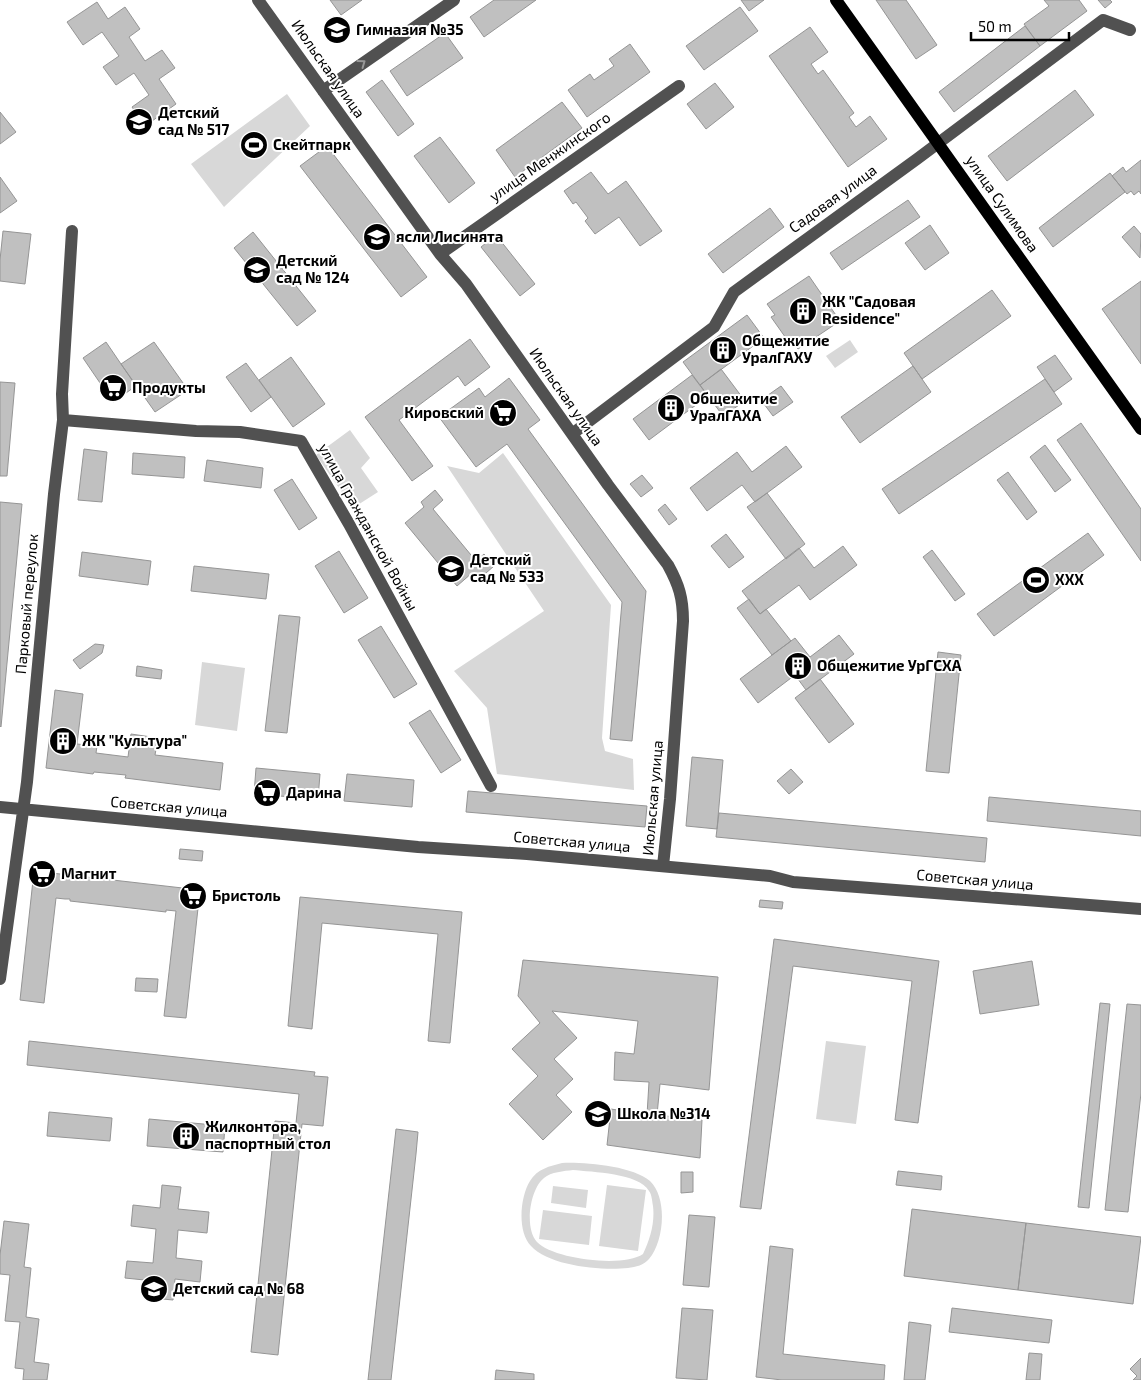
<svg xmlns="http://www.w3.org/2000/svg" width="1141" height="1380" viewBox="0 0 1141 1380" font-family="'Exo 2',sans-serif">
<rect width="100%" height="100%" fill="#fff"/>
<path fill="#d8d8d8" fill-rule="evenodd" d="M 287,94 L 310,126 L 224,207 L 191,164 Z
M 850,340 L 858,352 L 835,368 L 826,356 Z
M 350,430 L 370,458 L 361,468 L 378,492 L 353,508 L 316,455 Z
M 503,453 L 611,605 L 602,738 L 605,751 L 633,759 L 634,790 L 497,774 L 487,708 L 454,671 L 544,611 L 447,466 L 479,473 Z
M 202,662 L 245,668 L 237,731 L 195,725 Z
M 826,1041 L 866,1046 L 856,1124 L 816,1119 Z
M 562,1163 C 585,1162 632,1166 650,1181 C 668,1198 664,1242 649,1259 C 644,1265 636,1267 628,1268 C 602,1271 549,1266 531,1246 C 517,1232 520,1197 530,1181 C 537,1169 550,1166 562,1163 ZM 573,1170 C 592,1172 639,1173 649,1191 C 652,1195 652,1201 653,1206 C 655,1223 650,1239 643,1254 C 623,1268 553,1259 537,1242 C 524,1228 530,1189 544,1178 C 551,1172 564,1171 573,1170 Z
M 607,1185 L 646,1190 L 638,1251 L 599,1246 Z
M 553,1186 L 588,1190 L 586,1208 L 551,1203 Z
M 543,1210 L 592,1216 L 589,1245 L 539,1239 Z"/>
<path fill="#c0c0c0" stroke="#959595" d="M 330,0 L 362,0 L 341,15 Z
M 494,0 L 536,0 L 484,37 L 470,17 Z
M 741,0 L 764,0 L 749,11 Z
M 876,0 L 906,0 L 937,45 L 916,59 Z
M 1044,0 L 1079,0 L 1087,11 L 1040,46 L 1024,24 L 1049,6 Z
M 1098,0 L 1110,0 L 1112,2 L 1105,8 Z
M 97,2 L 108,19 L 125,7 L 140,29 L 129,37 L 145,61 L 162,50 L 175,68 L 159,79 L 176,104 L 145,126 L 132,107 L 149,95 L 134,73 L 116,85 L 103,67 L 119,56 L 102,32 L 83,45 L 67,22 Z
M 740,7 L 758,31 L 704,70 L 686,46 Z
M 1025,26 L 1040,46 L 954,112 L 939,92 Z
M 810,27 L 828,52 L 811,64 L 818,74 L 823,70 L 854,113 L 849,117 L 856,127 L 870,116 L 887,139 L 848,167 L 769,56 Z
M 445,33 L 463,58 L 407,96 L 390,71 Z
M 630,44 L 650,72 L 587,117 L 568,90 L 590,74 L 594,80 L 614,66 L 609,59 Z
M 382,80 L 414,124 L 398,136 L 366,92 Z
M 715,83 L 734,107 L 706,129 L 687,104 Z
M 1075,90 L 1094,115 L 1007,181 L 988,156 Z
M 562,102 L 582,128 L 515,177 L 496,150 Z
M 0,112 L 16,132 L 0,144 Z
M 440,137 L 475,183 L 449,203 L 414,156 Z
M 327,146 L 427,277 L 401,297 L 300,166 Z
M 1141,160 L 1141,194 L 1139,191 L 1134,195 L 1131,191 L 1127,194 L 1112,176 L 1123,167 L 1126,172 Z
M 591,172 L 608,194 L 626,181 L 662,231 L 640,246 L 619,217 L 595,234 L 585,221 L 588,218 L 576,202 L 573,204 L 564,191 Z
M 1110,173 L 1125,192 L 1053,247 L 1039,228 Z
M 0,177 L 17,201 L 0,213 Z
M 908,200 L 920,217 L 842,270 L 830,253 Z
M 770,208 L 784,227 L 723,273 L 708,254 Z
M 930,225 L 949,253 L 925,270 L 905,243 Z
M 1134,226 L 1141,234 L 1140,258 L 1122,237 Z
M 3,231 L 31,234 L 25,284 L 0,281 L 0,260 Z
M 253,232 L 316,311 L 297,326 L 234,248 Z
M 496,235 L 535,284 L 520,296 L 481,247 Z
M 809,276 L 840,321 L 798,349 L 791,339 L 788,341 L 771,317 L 775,315 L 767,304 Z
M 1141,281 L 1141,364 L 1102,309 Z
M 992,290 L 1011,316 L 922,379 L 904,353 Z
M 747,315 L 764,338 L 700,385 L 683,362 Z
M 470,339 L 490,367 L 465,386 L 458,376 L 399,420 L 433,466 L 412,481 L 365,417 Z
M 106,342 L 136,386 L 113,402 L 83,358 Z
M 154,342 L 188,390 L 155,412 L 121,364 Z
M 1055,355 L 1072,379 L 1054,392 L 1037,367 Z
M 291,357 L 325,404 L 293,427 L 259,380 Z
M 246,363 L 271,397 L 251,412 L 226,377 Z
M 913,366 L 931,392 L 860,443 L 841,417 Z
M 721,369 L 745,401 L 723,416 L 700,385 Z
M 692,375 L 708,396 L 649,440 L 633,419 Z
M 509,378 L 540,420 L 528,429 L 646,591 L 632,741 L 610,739 L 622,602 L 507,444 L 476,467 L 439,417 L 479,388 L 485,397 Z
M 1045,379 L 1062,404 L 899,514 L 882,489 Z
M 0,382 L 15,383 L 7,476 L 0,476 Z
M 781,386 L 793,402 L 773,416 L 761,400 Z
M 1081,423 L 1141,509 L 1141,561 L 1057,440 Z
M 1045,445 L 1071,480 L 1055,492 L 1030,457 Z
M 786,446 L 802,467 L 755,502 L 742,485 L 707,511 L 690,488 L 737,452 L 752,472 Z
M 84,449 L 107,452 L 102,502 L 78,500 Z
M 133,453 L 185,457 L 184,478 L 132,474 Z
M 207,460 L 263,468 L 261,488 L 204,481 Z
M 1008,472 L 1037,512 L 1027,520 L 997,480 Z
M 642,475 L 653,488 L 641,497 L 630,484 Z
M 292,479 L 317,518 L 299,530 L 274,490 Z
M 435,490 L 443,500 L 433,509 L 476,561 L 484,554 L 494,566 L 478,580 L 472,573 L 457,586 L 405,523 L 424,507 L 421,502 Z
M 767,493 L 805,544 L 786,559 L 747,507 Z
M 0,502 L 22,504 L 1,727 L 0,726 Z
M 665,504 L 677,519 L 669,525 L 658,510 Z
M 1088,533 L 1104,555 L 994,636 L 977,614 Z
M 726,534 L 744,557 L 729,568 L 711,546 Z
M 843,546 L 857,565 L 810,600 L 799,585 L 760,614 L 742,591 L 799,548 L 814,568 Z
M 932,550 L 965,594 L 955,601 L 923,557 Z
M 339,551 L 368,598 L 344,613 L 315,566 Z
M 82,552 L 151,561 L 148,585 L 79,576 Z
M 194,566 L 269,574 L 266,599 L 191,591 Z
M 749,599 L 760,614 L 766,609 L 791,641 L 772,655 L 737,608 Z
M 279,615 L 300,617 L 287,733 L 265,731 Z
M 381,626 L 417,684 L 394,698 L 358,640 Z
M 839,635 L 854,654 L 806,690 L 795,675 L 758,703 L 740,679 L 795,638 L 810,657 Z
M 95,644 L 104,645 L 102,653 L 80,669 L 73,660 Z
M 938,652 L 961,655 L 949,773 L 926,771 Z
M 137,666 L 162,670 L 161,679 L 136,676 Z
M 820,679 L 854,724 L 829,743 L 795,698 Z
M 55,690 L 83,694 L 77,744 L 97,746 L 96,753 L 128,757 L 131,734 L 158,738 L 155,755 L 223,763 L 220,790 L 125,778 L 126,775 L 94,772 L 93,774 L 46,768 Z
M 430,710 L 461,760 L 441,773 L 409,723 Z
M 692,757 L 723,760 L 717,829 L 686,826 Z
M 256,768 L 320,774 L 318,799 L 254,794 Z
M 791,769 L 803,782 L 789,794 L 777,781 Z
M 347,774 L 414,780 L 412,807 L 344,801 Z
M 468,791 L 647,806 L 645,827 L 466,812 Z
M 989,797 L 1141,811 L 1141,836 L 987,821 Z
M 719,813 L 987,838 L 985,862 L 716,837 Z
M 180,849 L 203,851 L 202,861 L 179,859 Z
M 34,871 L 200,890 L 186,1018 L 164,1016 L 176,911 L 166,910 L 166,912 L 70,901 L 70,899 L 65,899 L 56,898 L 44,1003 L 20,1000 Z
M 300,897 L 462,912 L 450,1043 L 428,1041 L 438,934 L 322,923 L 312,1029 L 288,1026 Z
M 760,900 L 783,902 L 782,909 L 759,907 Z
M 774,939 L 939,961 L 918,1123 L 895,1120 L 912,981 L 793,966 L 761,1209 L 740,1207 Z
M 523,960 L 718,977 L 709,1090 L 660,1084 L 657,1115 L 702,1120 L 700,1158 L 607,1145 L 611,1109 L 647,1115 L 649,1082 L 614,1080 L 615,1052 L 634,1054 L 638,1021 L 552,1011 L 577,1038 L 554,1059 L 573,1079 L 556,1095 L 572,1112 L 543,1140 L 509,1104 L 538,1076 L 512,1049 L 540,1023 L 518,996 Z
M 1032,961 L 1039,1005 L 980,1014 L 973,971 Z
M 136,978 L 158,979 L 157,992 L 135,991 Z
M 1100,1003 L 1110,1004 L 1089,1208 L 1078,1207 Z
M 1127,1004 L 1141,1005 L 1141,1093 L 1128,1212 L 1105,1210 Z
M 29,1041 L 315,1072 L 314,1076 L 328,1077 L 323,1126 L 302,1124 L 278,1355 L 251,1352 L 275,1121 L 296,1123 L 299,1094 L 27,1065 Z
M 49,1112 L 112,1118 L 110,1141 L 47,1136 Z
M 149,1119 L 225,1126 L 223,1152 L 147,1146 Z
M 396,1129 L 418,1132 L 416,1154 L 391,1380 L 368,1380 Z
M 898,1171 L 942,1176 L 941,1190 L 896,1185 Z
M 681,1172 L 693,1172 L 693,1192 L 681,1193 Z
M 162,1185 L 181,1187 L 178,1209 L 209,1212 L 207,1233 L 178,1230 L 176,1258 L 202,1261 L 200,1282 L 175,1279 L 173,1300 L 152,1298 L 154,1281 L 125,1278 L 127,1261 L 153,1263 L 156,1229 L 131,1226 L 133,1205 L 160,1208 Z
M 912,1209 L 1026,1223 L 1018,1290 L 904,1276 Z
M 689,1215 L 715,1217 L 709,1287 L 683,1285 Z
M 4,1221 L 29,1224 L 24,1267 L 31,1268 L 26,1317 L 39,1319 L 34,1362 L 49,1364 L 47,1380 L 23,1380 L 24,1369 L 15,1368 L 20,1322 L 5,1321 L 10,1275 L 0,1274 L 0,1255 Z
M 1026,1223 L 1141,1237 L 1133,1304 L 1018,1290 Z
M 770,1246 L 793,1249 L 783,1354 L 885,1365 L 884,1380 L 782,1380 L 756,1377 Z
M 682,1308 L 713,1310 L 707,1380 L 676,1378 Z
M 952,1308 L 1052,1320 L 1049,1343 L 949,1332 Z
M 909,1322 L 931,1325 L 925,1380 L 904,1380 Z
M 1029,1353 L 1042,1354 L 1040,1380 L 1026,1380 Z
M 1141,1358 L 1141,1380 L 1133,1380 L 1137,1376 L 1130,1369 Z
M 496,1370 L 534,1374 L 534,1380 L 495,1380 Z"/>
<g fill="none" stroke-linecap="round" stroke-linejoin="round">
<path stroke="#515151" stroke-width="12" d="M 258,0 L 440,254 L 466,284 L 608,485 L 668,565 C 679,585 683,598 683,621 L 670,799 L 663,866
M 323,91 L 454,0
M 440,254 L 679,86
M 63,420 L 196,431 L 240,432 L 301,441 L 349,524 L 491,786
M 572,434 L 714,327 L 734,292 L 917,159 L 1103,20 L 1130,30
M 0,807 L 418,847 L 527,854 L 770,876 L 793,882 L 1141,909
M 0,979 L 27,782 L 54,494 L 63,420 L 62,394 L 72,231"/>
<path stroke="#000" stroke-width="12" d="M 836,0 L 1141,429"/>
</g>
<defs><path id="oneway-chevron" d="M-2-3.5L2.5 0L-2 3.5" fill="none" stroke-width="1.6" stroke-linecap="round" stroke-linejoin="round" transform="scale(1.25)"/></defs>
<use stroke="#979797" href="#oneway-chevron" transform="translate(362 63) rotate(-36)"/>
<defs>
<g id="school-disc" transform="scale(1.4375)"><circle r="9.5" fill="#000" stroke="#fff"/><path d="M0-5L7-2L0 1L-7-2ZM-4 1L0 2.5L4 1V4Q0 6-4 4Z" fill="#fff"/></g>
<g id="stadium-disc" transform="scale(1.4375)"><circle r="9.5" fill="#000" stroke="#fff"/><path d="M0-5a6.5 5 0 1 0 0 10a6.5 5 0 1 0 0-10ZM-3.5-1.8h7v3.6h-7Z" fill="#fff"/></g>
<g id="building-disc" transform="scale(1.4375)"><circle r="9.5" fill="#000" stroke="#fff"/><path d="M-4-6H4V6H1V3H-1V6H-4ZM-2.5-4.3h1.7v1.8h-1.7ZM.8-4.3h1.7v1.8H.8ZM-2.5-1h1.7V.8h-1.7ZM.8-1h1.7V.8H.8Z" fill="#fff"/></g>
<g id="supermarket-disc" transform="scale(1.4375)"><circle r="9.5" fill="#000" stroke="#fff"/><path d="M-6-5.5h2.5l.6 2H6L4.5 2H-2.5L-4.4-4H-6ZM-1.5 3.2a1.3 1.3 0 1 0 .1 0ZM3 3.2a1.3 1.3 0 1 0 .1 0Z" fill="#fff"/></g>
</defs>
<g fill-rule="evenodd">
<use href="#school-disc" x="337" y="30"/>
<use href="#school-disc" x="139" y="122"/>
<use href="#stadium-disc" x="254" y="145"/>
<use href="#school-disc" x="377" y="237"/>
<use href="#school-disc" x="257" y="270"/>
<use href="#building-disc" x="803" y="311"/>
<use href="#building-disc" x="723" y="350"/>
<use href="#supermarket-disc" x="113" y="388"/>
<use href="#building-disc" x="671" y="408"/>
<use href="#supermarket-disc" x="503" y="413"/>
<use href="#school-disc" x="451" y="569"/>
<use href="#stadium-disc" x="1036" y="580"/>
<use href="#building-disc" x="798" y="666"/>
<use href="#building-disc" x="63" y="741"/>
<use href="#supermarket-disc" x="267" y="793"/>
<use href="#supermarket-disc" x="42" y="874"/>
<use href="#supermarket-disc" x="193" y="896"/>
<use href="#school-disc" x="598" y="1114"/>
<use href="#building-disc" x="186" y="1136"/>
<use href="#school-disc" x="154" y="1289"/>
</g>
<g text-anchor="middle" stroke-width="4" stroke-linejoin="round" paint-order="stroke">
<g font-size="15" font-weight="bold" fill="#000" stroke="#fff" text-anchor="start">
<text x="356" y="35">Гимназия №35</text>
<text x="158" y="118">Детский<tspan x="158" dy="17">сад № 517</tspan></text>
<text x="273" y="150">Скейтпарк</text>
<text x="396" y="242">ясли Лисинята</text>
<text x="276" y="266">Детский<tspan x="276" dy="17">сад № 124</tspan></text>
<text x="822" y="307">ЖК "Садовая<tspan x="822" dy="17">Residence"</tspan></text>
<text x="742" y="346">Общежитие<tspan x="742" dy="17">УралГАХУ</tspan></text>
<text x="132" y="393">Продукты</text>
<text x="690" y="404">Общежитие<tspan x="690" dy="17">УралГАХА</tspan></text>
<text x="484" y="418" text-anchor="end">Кировский</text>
<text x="470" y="565">Детский<tspan x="470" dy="17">сад № 533</tspan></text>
<text x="1055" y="585">XXX</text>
<text x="817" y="671">Общежитие УрГСХА</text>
<text x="82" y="746">ЖК "Культура"</text>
<text x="286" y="798">Дарина</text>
<text x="61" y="879">Магнит</text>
<text x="212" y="901">Бристоль</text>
<text x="617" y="1119">Школа №314</text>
<text x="205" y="1132">Жилконтора,<tspan x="205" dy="17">паспортный стол</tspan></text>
<text x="173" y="1294">Детский сад № 68</text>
</g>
<g font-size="15" fill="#000" stroke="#fff">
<text transform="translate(328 69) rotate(55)" y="5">Июльская улица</text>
<text transform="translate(550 157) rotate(-35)" y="5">улица Менжинского</text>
<text transform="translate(833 199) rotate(-36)" y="5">Садовая улица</text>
<text transform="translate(1002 204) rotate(55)" y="5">улица Сулимова</text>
<text transform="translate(566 397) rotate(55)" y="5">Июльская улица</text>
<text transform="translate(368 527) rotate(61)" y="5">улица Гражданской Войны</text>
<text transform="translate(27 604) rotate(-85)" y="5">Парковый переулок</text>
<text transform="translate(653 798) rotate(-85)" y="5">Июльская улица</text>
<text transform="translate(169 807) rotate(5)" y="5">Советская улица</text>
<text transform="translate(572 842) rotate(5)" y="5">Советская улица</text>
<text transform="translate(975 880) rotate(5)" y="5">Советская улица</text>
</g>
</g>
<path d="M971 32v8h98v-8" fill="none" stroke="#000000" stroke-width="2.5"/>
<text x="978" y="32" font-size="15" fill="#000000" stroke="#ffffff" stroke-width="4" paint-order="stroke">50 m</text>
</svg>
